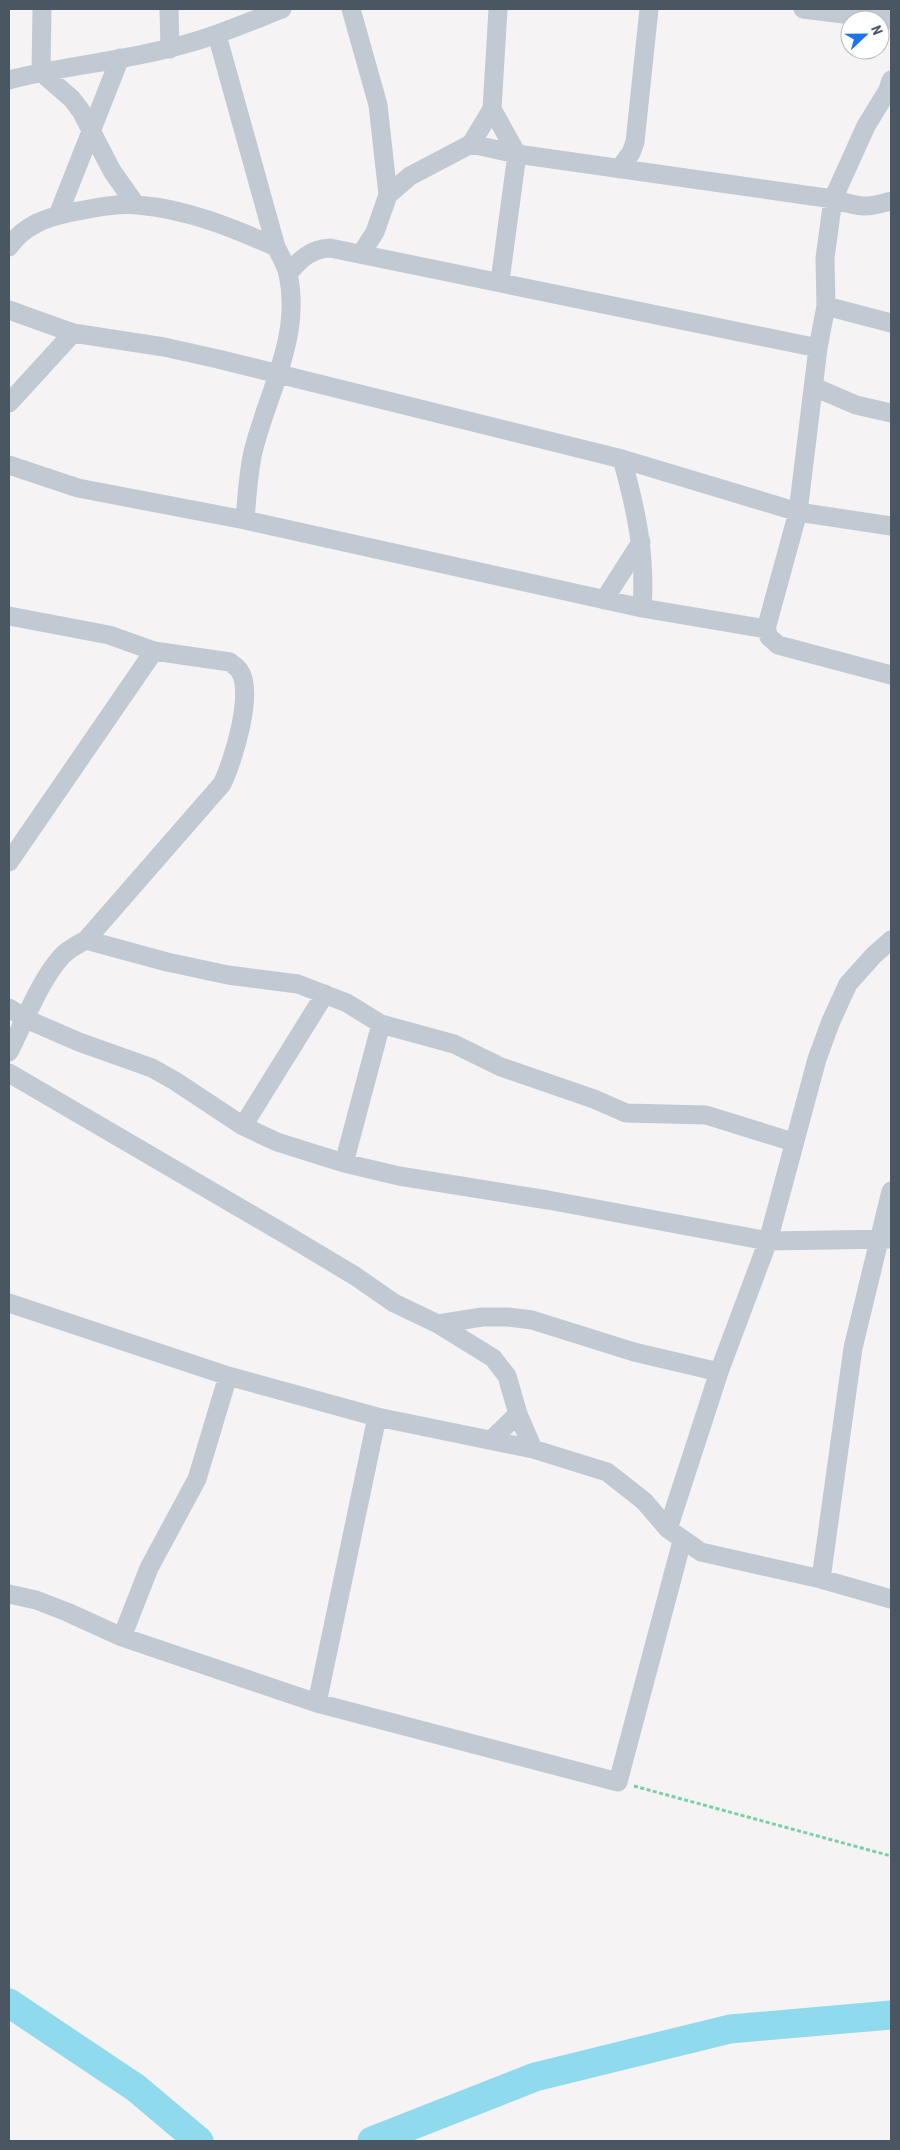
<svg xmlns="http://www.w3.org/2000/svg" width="900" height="2150" viewBox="0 0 900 2150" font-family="'Roboto Condensed',sans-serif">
<rect width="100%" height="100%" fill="#f5f3f3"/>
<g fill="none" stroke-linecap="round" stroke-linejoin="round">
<path stroke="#90daee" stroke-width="29" d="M 9,2003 L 136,2088 L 199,2141
M 372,2141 L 535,2077 L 730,2029 L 891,2015"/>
<path stroke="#7ad0a6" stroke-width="3" stroke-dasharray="4 2.5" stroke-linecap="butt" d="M 634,1786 L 891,1856"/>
<path stroke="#c1cad2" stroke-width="19" d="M 42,9 L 41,72 L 72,99 L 81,111 L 112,171 L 136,205
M 169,9 L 170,49
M 351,9 L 378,105 L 388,195
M 803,9 L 891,20
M 217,35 L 276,247
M 9,80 C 62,66 117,62 170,48 C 209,39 246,23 282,9
M 891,80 L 888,90 L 866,126 L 833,199 L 825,258 L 826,306 L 818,348 L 798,512 L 766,629 L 769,637 L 778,645 L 891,675
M 492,109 L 517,154 L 500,281
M 471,144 L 517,154 L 833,199 C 860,207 864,209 891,201
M 619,169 L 631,153 L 635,142 L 649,9
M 58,215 L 120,58
M 9,247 C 24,225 47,217 73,212 C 94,208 117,203 138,205 C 186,209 231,227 276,247 C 280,255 286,265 288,274 C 302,336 267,394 253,452 C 248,474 247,497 245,520
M 361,254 L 375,232 L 388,195 L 410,176 L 471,144 L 492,109 L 498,9
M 288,274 C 300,259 311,249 330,248 L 818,348
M 826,306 L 891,323
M 9,310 L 73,333 L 164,347 L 218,359 L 622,459 L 798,512 L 891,526
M 814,387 L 856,405 L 891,413
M 9,403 L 73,333
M 622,459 C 636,509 646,555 642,608
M 9,465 L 78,488 L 245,520 L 642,608 L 766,629
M 604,600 L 641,542
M 9,616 L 109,635 L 154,651 L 230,662 C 232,664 237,667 239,670 C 255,691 233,762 222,784 L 86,940 C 77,945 68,949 61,957 C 39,982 24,1023 9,1052
M 9,862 L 154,651
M 86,940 L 167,962 L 228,975 L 298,984 L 347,1003 L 381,1024 L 454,1044 L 501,1067 L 594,1099 L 626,1113 L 706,1115 L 793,1142
M 9,1008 L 26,1019 L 79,1042 L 152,1068 L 175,1081 L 243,1126 L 277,1142 L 344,1163 L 399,1176 L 548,1200 L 768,1241 L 891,1239
M 9,1073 L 290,1237 L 355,1276 L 394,1303 L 438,1324 L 493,1358 L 507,1376 L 518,1414 L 533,1449
M 243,1126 L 325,994
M 344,1163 L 381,1024
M 9,1303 L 228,1376 L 377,1417 L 533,1449 L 607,1472 L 644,1501 L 668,1529 L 701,1552 L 821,1579 L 891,1599
M 438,1324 L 482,1317 L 508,1317 L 532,1320 L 634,1352 L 719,1372
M 491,1440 L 518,1414
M 668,1529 L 719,1372 L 768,1241 L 817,1059 L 831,1021 L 848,984 L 874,955 L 891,940
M 821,1579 L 853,1348 L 891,1191
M 9,1594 L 36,1600 L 67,1612 L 122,1637 L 317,1703 L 618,1782 L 682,1541
M 122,1637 L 149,1568 L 197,1479 L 228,1376
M 317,1703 L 377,1417"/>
</g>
<rect width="900" height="2150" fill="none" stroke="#4a5661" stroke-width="20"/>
<g transform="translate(865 35) rotate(68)"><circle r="24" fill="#ffffff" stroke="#b7bbc0"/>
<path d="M0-4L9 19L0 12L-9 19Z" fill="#1a73e8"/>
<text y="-8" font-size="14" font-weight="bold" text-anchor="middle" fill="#4a5661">N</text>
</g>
</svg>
